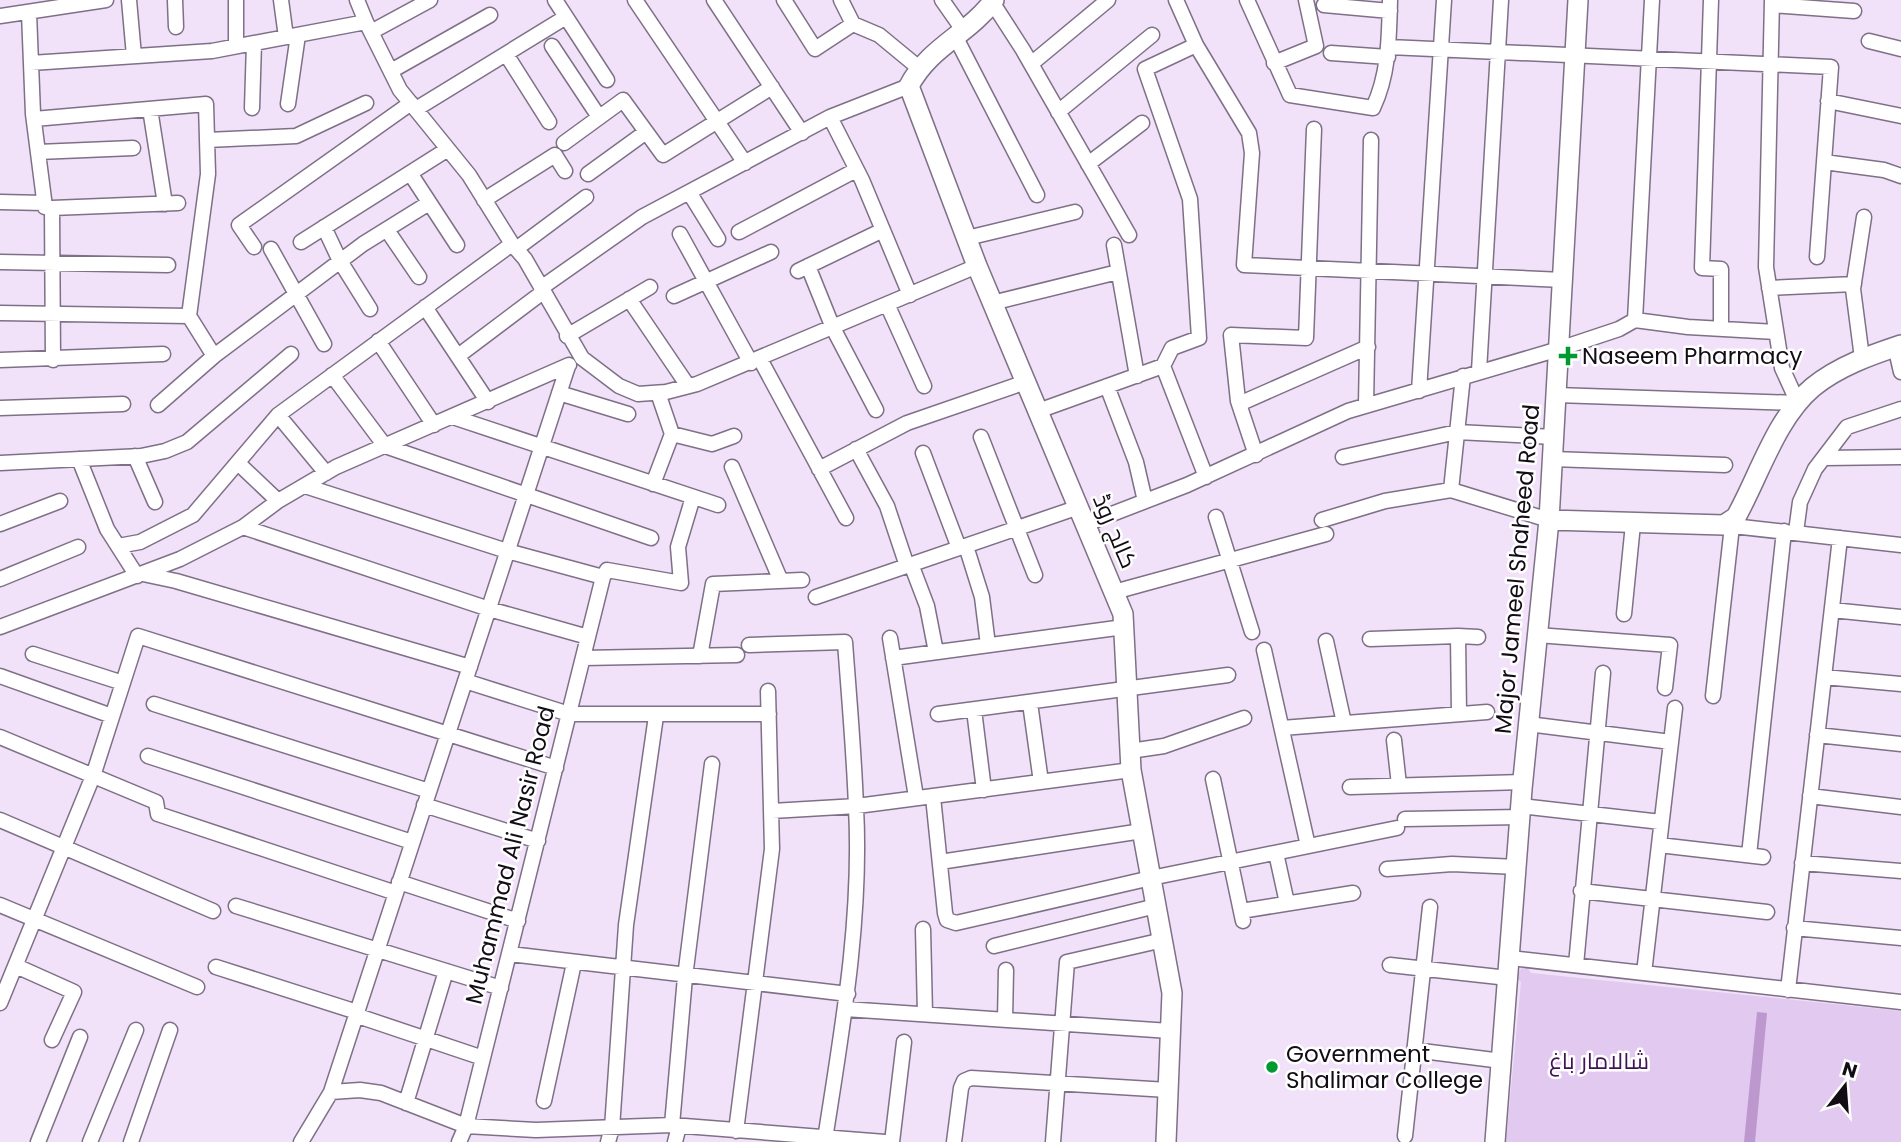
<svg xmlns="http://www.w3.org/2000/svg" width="1901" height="1142" viewBox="0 0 1901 1142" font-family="Poppins,Cairo,sans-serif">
<rect width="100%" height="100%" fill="#f1e1f9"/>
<path fill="#e2c9ef" d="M 1522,967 L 1527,967 L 1531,973 L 1901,1011 L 1901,1142 L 1506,1142 L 1521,982 L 1516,977 Z"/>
<path fill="#bd98cf" d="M 1757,1012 L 1767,1013 L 1755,1142 L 1744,1142 Z"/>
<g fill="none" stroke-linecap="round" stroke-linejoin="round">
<g stroke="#7e7086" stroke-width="17">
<path id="street" d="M 129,0 L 134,56
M 175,0 L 176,27
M 236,0 L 236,46
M 281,0 L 286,37
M 357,0 L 366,22
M 555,0 L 607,80
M 635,0 L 745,163
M 714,0 L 802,133
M 784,0 L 815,49 L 853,24 L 879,35 L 919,68
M 841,0 L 853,24
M 942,0 L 963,30
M 1176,0 L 1196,45 L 1249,133 L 1252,153 L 1244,265 L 1563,280
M 1247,0 L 1290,95 L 1373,108 C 1389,74 1389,38 1390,0
M 1711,0 L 1702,268 L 1721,269 L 1721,329
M 992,2 L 1023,50 L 1129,235
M 1324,5 L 1390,11
M 1772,5 L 1854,11
M 29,13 L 33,114 L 45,207 L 52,208 L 53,360
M 0,16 L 106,0
M 371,32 L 430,0
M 955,36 L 1037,195
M 1869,41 L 1901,49
M 1196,45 L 1145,69 L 1190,199 L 1199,338 L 1172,348 L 1163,366 L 1206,477
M 552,46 L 599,117
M 1389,47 L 1831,67 L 1817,257
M 1331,53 L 1388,57
M 506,54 L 549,122
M 31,63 L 212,51 L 366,22 L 400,90 L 469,175 L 512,244 L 525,259 L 582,358 L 619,386 L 638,394 L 666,392 L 697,384 L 977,266
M 1274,63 L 1316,46 L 1306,0
M 1031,64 L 1108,0
M 391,71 L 490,15
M 1828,101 L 1901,116
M 288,104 L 298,35
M 252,108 L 254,43
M 150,109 L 165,204
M 416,109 L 566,17
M 1058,112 L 1152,35
M 830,117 L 909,86
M 34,119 L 206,104 L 208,174 L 189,316
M 207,140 L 296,136 L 366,103
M 564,143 L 623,100 L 663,155 L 772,87
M 38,152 L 133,148
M 1824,162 L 1884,170 L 1901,176
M 1088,164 L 1142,123
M 410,173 L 457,245
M 588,174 L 646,132
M 689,192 L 718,239
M 484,200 L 555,155 L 565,171
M 0,202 L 44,203
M 52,208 L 178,203
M 324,227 L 340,261 L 370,309
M 387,230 L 419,277
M 739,232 L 856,170
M 680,234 L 751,363
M 967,238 L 1075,212
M 301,242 L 448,149
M 1114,245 L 1137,376
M 254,247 L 239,225 L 411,103
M 271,249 L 324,344
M 516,249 L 586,197
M 0,262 L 168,265
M 808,266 L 833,328 L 876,410
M 798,271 L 883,230
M 541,288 L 642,217 L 830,117 L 862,180 L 910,295
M 1769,288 L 1854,284
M 674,296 L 771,252
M 629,299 L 688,386
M 992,303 L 1118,272
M 887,304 L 924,386
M 425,307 L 488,402
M 0,313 L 189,316 L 214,356 L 158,405
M 1635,320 L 1688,327 L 1776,332
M 567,336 L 650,287
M 378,341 L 434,425
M 1895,346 L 1901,372
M 214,356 L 363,244 L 429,203
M 458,356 L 543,292
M 1862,358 L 1853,289 L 1864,217
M 760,359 L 846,518
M 0,360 L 163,354
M 1479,371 L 1501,0
M 332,375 L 385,446 L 651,538
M 1463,376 L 1451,490 L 1549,520
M 1107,386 L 1136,462 L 1145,501
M 1419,391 L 1444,0
M 559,393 L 628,414
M 1556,395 L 1798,403 L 1782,368 L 1766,267 L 1772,0
M 1239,404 L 1368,347
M 1366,405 L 1371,140
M 0,408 L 123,404
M 1038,411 L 1163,366
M 278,415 L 326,473
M 453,417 L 718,505
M 672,434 L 712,444 L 734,436
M 981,437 L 1035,575
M 856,449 L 887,506 L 907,566
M 923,453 L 959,548
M 1256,455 L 1238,401 L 1231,335 L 1306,338 L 1314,129
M 135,456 L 155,502
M 1343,457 L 1457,432 L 1554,437
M 1824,458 L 1901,457
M 79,459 L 107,529 L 137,576
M 1552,459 L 1725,465
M 0,463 L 141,456 L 165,451 L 187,442 L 291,354
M 238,463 L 278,501
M 732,467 L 781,581
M 819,469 L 907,423 L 1026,382
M 653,484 L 672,434 L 658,393
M 305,486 L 507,551 L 603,577
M 1216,517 L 1252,632
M 1322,520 L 1385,501 L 1451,490
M 0,524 L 60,501
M 1086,524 L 1187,485 L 1348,411 L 1559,349 L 1619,329 L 1635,320 L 1652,0
M 1724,525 L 1901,545
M 243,527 L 489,609 L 588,637
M 1796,532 L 1800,502 L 1815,469 L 1847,427 L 1901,409
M 118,546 L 140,542 L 193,515 L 278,415 L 512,244
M 966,546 L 982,597 L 988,645
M 911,564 L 927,606 L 936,652
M 143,574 L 176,581 L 470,667
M 603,577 L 607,570 L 681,583 L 678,547 L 693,497
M 0,579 L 78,547
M 1114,592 L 1326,534
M 816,597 L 1079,507
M 1832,610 L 1901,617
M 1624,614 L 1633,524
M 0,627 L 180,559 L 243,527 L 278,501 L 336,467 L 569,365
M 1537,635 L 1670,645 L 1665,688
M 890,638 L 916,797
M 1370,639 L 1458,636
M 1326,641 L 1344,723
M 749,645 L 845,642 C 849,697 854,752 856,807 C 862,918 842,1030 825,1139
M 1264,650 L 1308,846
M 33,654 L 123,683
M 700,656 L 713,584 L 802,580
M 583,658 L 737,655
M 893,658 L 1124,627
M 0,676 L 112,716
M 1824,677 L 1901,684
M 465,681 L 569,714 L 769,714
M 1713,696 L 1732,526
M 1030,703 L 1041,782
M 154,704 L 429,791
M 974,710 L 984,790
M 938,714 L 1228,675
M 1459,714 L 1458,636 L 1478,637
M 1528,724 L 1671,742
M 1282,728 L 1487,712
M 1817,735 L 1901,744
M 0,737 L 156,802 L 158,814 L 396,893
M 1394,740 L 1399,785
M 1130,751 L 1164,746 L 1244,718
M 148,756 L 412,842
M 1213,779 L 1243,921
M 1350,787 L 1523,782
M 1810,796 L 1901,807
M 933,797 L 945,913 L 947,920 L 956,923 L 1151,878 L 1397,828
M 424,805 L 538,841
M 1521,806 L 1661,822
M 772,811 L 857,806 L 1131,770
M 1405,819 L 1520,817
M 0,820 L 213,911
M 1659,845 L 1763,857
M 1276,853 L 1287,903
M 1749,855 L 1784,531
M 940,862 L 1142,831
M 1802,863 L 1901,871
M 1387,869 L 1452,864 L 1517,867
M 399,882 L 518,921
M 1581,891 L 1767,912
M 0,905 L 197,987
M 236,906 L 501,988
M 1241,911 L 1353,893
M 1794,928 L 1901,938
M 923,929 L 925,1014
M 994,946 L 1156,906
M 510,954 L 848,994
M 1510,958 L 1901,1002
M 1390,965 L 1508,978
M 1576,965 L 1603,673
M 16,966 L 74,992 L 52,1040
M 216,967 L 357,1012
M 1644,973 L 1675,708
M 1788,990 L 1840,538
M 0,1003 L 93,776 L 138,636 L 556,768
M 845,1009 L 1170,1031
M 355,1015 L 483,1058
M 1005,1020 L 1006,970
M 1414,1050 L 1502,1061
M 331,1092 L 360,1090 L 381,1093 L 466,1126 L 536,1130 L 672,1125 L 885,1142
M 544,1101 L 574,963
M 406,1103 L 446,971
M 672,1125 L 685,977 L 712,764
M 736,1131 L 772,849 L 768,691
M 1405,1136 L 1430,907
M 38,1142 L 80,1037
M 90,1142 L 136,1030
M 131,1142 L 170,1030
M 301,1142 L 331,1092 L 568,366
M 459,1142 L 466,1126 L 603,577
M 608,1142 L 612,1128 L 626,925 L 656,716
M 675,1142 L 679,1126
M 892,1142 L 904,1042
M 954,1142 L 961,1088 L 964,1081 L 971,1078 L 1168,1090
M 1053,1142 L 1067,962 L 1163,940"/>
</g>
<g stroke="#7e7086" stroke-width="22">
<path id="secondary" d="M 994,0 C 968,35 930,46 909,86 L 977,266 L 1123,614 L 1131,770 L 1172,993 L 1166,1142
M 1549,520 L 1724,525 L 1736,517 C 1759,476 1776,418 1813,387 C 1839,366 1871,355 1901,345
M 1495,1142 L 1522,789 L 1549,520 L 1578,0"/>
</g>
<use href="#street" stroke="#fff" stroke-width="14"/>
<use href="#secondary" stroke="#fff" stroke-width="19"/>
</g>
<g fill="#009932" stroke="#fff" stroke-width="2.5">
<path d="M1564.5 345.5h7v7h7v7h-7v7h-7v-7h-7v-7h7z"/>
<circle cx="1272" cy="1067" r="7"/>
</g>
<g text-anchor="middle" stroke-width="5" stroke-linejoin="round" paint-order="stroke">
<g font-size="23" fill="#120c14" stroke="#fff" text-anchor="start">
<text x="1582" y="364">Naseem Pharmacy</text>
<text x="1286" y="1062">Government<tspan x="1286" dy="26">Shalimar College</tspan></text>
</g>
<g font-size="23" fill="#120c14" stroke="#fff">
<text transform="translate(1115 531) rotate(67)" y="8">کالج روڈ</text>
<text transform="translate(1517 569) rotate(-85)" y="8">Major Jameel Shaheed Road</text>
<text transform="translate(510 855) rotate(-76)" y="8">Muhammad Ali Nasir Road</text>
</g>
<g font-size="23" fill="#411255" stroke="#fff">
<text x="1599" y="1069">شالامار باغ</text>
</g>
</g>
<g transform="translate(1845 1086) rotate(17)" stroke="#ffffff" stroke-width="5" paint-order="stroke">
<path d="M0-5L12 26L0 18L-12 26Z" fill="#120c14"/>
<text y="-10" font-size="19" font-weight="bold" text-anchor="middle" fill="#120c14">N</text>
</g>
</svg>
